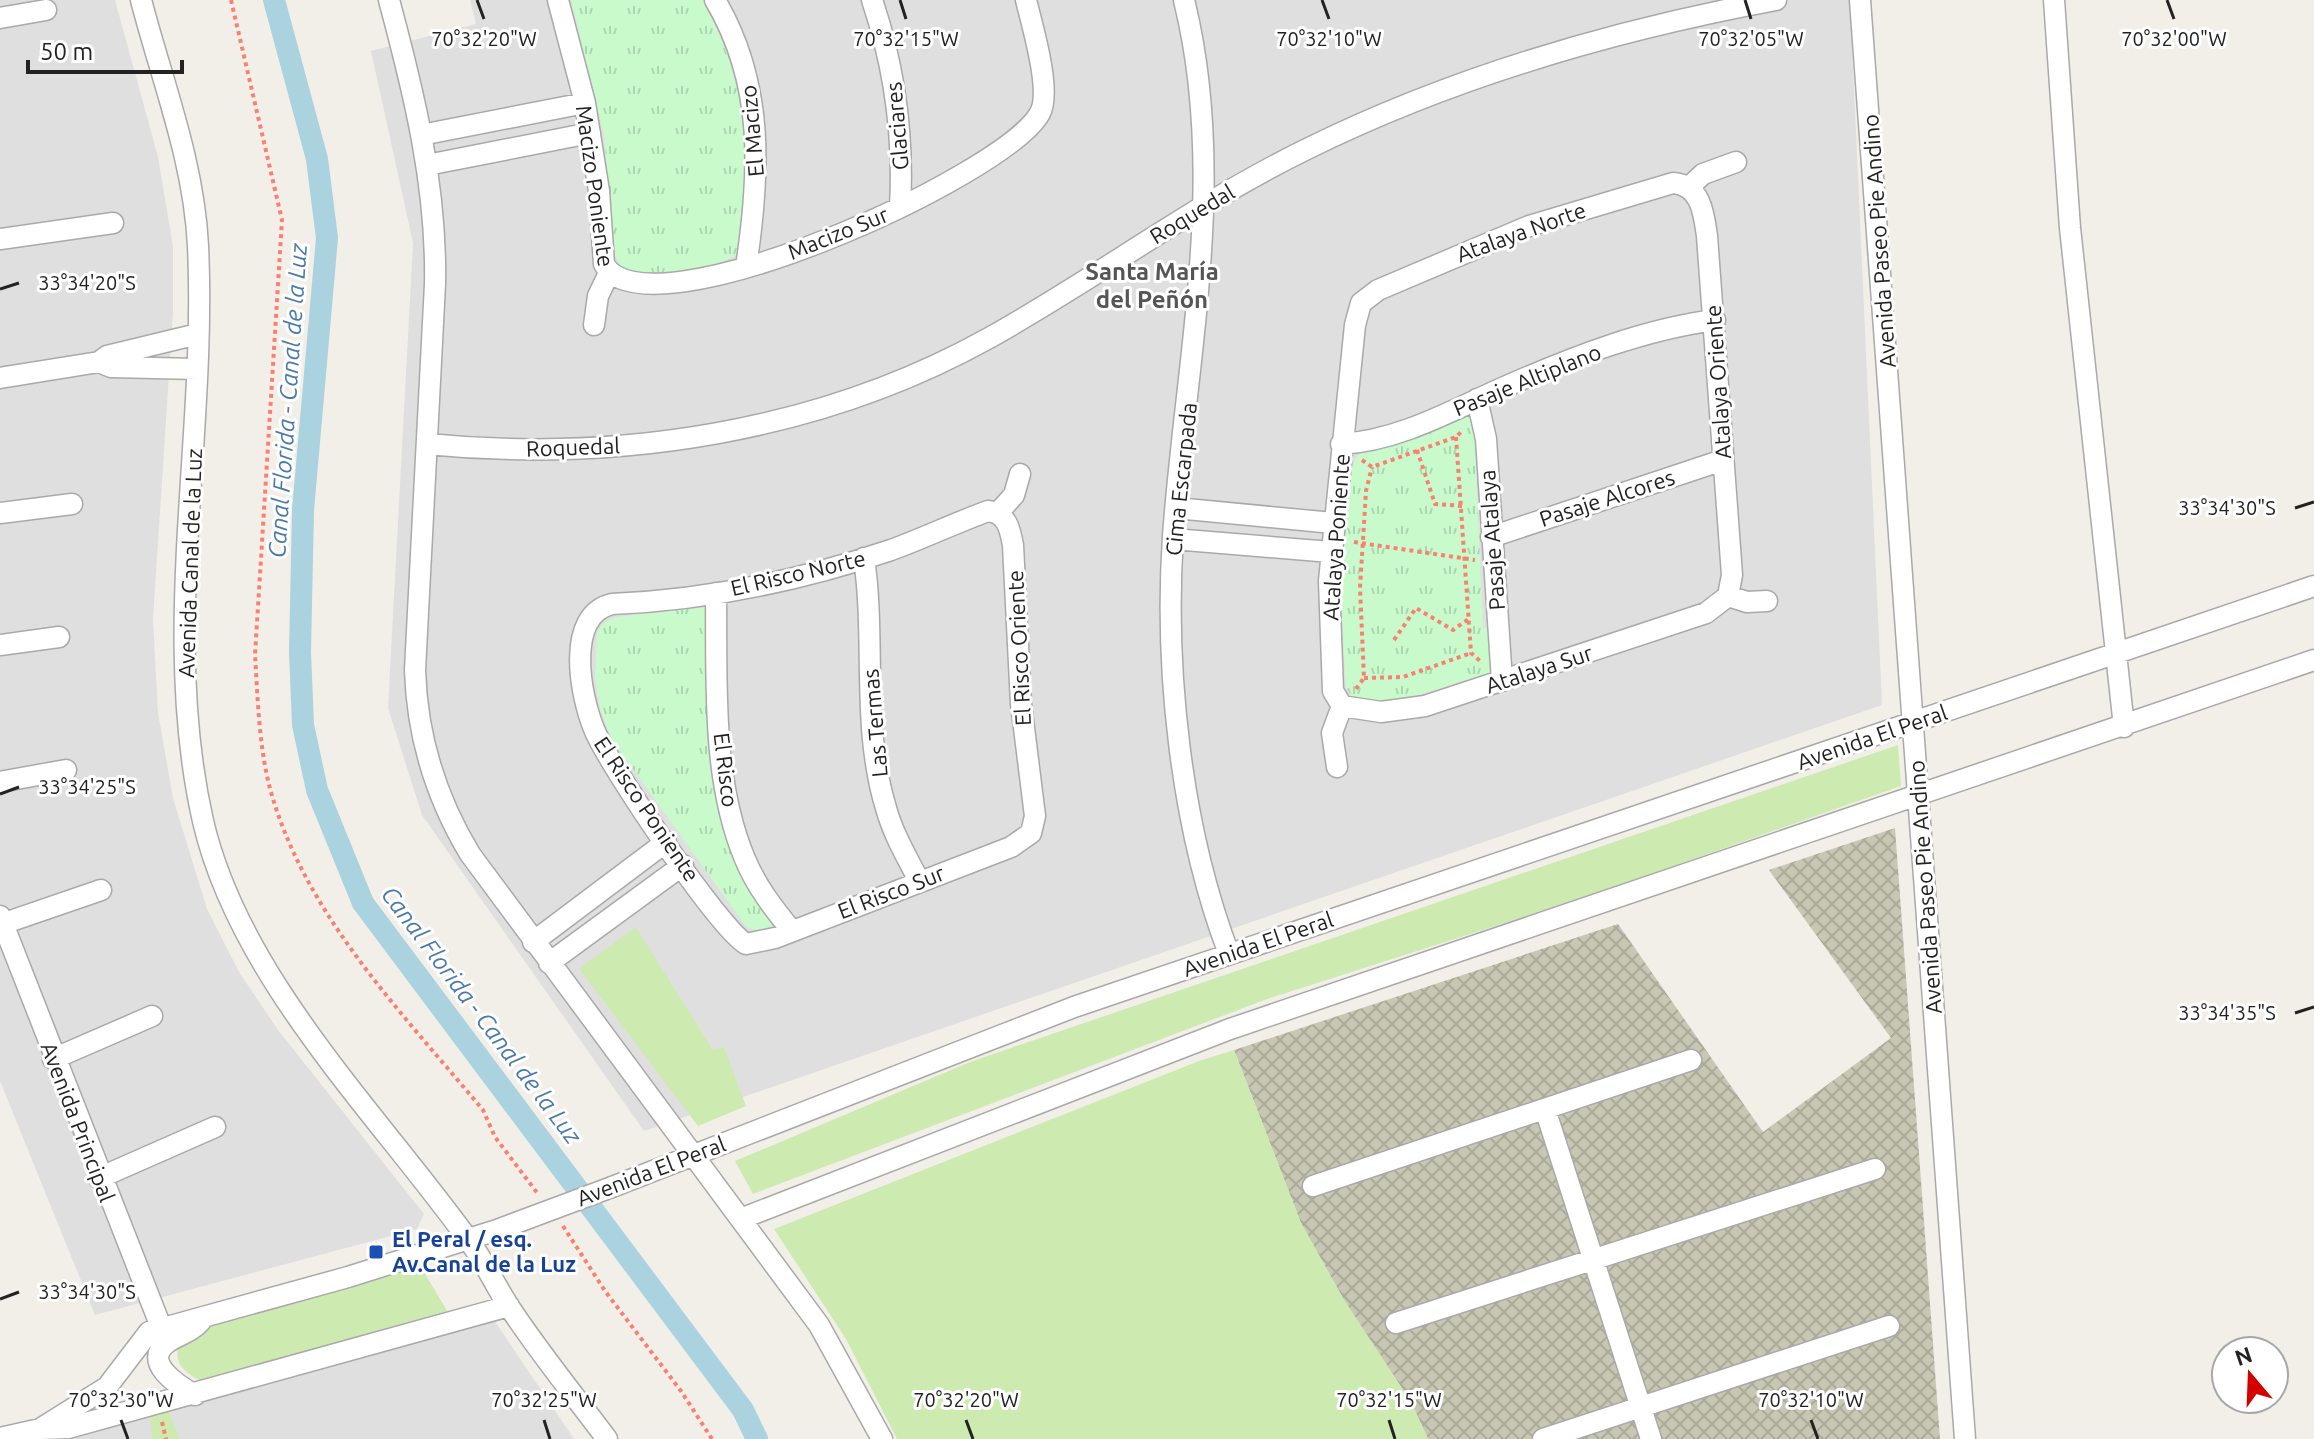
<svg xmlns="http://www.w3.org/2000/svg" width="2314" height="1439" viewBox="0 0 2314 1439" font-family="Ubuntu,sans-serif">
<defs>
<pattern id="construction-cross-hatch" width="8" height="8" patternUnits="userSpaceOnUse" patternTransform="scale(2)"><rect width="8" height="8" fill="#c7c7b4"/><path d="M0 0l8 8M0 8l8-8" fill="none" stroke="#abab9a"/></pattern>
<pattern id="park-tufts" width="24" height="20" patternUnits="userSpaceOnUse" patternTransform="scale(2)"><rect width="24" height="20" fill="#c8facc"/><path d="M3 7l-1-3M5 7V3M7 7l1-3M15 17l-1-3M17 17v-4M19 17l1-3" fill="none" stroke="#acd6af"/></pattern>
</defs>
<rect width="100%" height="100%" fill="#f2efe9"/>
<path fill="#e0dfdf" d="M 0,0 L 115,0 L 158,157 L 173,246 L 173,312 L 153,620 L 158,713 L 173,798 L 207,909 L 239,972 L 278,1030 L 424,1214 L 417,1229 L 95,1315 L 0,1081 Z
M 470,0 L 1850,0 L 1882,705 L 644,1131 L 422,815 L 388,708 L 413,243 L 371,51 L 476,24 Z
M 494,1320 L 574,1439 L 61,1439 Z"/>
<path fill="url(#construction-cross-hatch)" d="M 1895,828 L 1940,1439 L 1428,1439 L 1411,1402 L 1344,1300 L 1301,1223 L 1234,1050 L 1618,924 L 1763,1132 L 1891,1038 L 1769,870 Z"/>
<path fill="#cdebb0" d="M 1898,745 L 1901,786 L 1574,901 L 1267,999 L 753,1194 L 735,1161 L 970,1062 Z
M 636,927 L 713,1050 L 724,1047 L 746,1106 L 698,1126 L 579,969 Z
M 1234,1050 L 1301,1223 L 1344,1300 L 1411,1402 L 1428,1439 L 897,1439 L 846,1339 L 774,1229 L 1199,1061 Z
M 418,1262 L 449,1314 L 204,1383 C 189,1374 172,1366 179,1346 L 213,1320 Z
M 168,1410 L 180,1439 L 152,1439 L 150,1414 Z"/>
<path fill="url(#park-tufts)" d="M 571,0 L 702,0 C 740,67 754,144 742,220 C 741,232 741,246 735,256 C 715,268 649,278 627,270 C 620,267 618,261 615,255 L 604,135 Z
M 1469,409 L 1480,446 L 1475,448 L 1483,628 L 1491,628 L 1491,672 C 1449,684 1395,710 1352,697 L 1346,687 C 1343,642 1331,475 1364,448 Z
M 706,607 L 709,706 L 748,884 L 772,923 L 770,927 C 760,930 752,932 744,924 L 611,738 L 601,712 L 595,679 L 597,633 L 603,623 L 616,617 Z"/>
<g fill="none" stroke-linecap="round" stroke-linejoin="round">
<path stroke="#aad3df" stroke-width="22" d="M 274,0 L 317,159 L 327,238 L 303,510 L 300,652 L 303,725 L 317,790 L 363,903 L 743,1410 L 757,1439"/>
<g stroke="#a9a9a9" stroke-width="23">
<path id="minor" d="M 141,0 C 162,81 194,161 198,246 C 207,437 160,632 203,821 C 239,977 375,1111 467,1238 C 483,1259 494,1283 508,1305 C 538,1351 574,1395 607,1439
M 389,0 C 414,93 437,187 435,284 L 415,670 C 417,737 435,796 470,854 L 819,1325 L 882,1439
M 558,0 L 585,103 L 599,191 L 604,264 C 644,340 1006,176 1040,113 C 1052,91 1032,25 1026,0
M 715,0 C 765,84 760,174 746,267
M 872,0 C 895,68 904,135 900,207
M 1184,0 C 1228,178 1186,358 1173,536 C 1164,670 1181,828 1229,954
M 1860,0 L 1965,1439
M 2054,0 L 2070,228 L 2124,727
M 0,18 L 46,10
M 421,135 L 585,103
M 427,165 L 590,133
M 1673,183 C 1701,185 1704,214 1707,236 L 1732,575 L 1728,596 L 1706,613 L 1425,706 L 1381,712 L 1342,706 L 1333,691 L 1329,581 L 1355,325 L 1361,303 L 1378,290 L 1529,226 Z
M 1688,188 L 1703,174 L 1736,162
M 0,239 L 113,223
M 594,325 L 598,296 L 609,273
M 99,362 L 111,367 L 197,369
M 0,378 L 99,362 L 107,356 L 198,334
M 1477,399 L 1486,439 L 1502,681
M 427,444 C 618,463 820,432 989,338 C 1097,278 1196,203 1307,149 C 1455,76 1615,30 1776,0
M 1341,444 C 1400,441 1456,408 1509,385 C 1573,357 1645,329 1715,320
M 1176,508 L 1333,523
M 988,511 C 1007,513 1010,529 1013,545 L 1021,704 L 1035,816 L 1031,833 L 1011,847 L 775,938 L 746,944 C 718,927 608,764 594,729 C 580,695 565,615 612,604 C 706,600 802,580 891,550 C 924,538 955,523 988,511 Z
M 0,513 L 72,504
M 998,513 L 1014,495 L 1020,474
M 1491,537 L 1723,460
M 1173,539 L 1331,552
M 864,558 C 876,641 861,727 886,808 C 893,834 907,857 919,881
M 716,593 C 717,678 711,779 745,859 C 756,886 774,909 792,931
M 1728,596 L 1747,602 L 1767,601
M 0,645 L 59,637
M 1337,767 L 1332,733 L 1342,706
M 0,782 L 66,770
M 0,916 L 161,1327
M 2,924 L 101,890
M 533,942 L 666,842
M 549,963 L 683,865
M 53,1059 L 152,1016
M 1545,1109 L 1651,1439
M 99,1178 L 215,1127
M 1313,1186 L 1691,1060
M 612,1187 L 1074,1007 L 2314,586
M 743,1218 L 1230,1029 L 2314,660
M 1396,1323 L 1875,1169
M 195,1395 C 179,1386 140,1362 168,1342 C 179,1335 193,1331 201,1321
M 40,1429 L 107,1387 L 149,1332 L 348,1277 L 497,1230
M 0,1438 L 40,1429 L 68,1428 L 509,1306
M 1543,1439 L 1889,1326"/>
</g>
<path stroke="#fa8072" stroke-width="4" stroke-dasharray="4 4" stroke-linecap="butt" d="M 231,0 L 282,220 L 255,655 C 258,702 259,754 273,799 C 310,920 404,1015 483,1110 L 495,1137 L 538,1194
M 1456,437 L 1471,653 L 1480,661
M 1417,450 L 1435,504 L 1463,506
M 1362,460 L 1372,467 L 1456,437 L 1463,430
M 1354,542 L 1475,560
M 1394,640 L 1416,608 L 1453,630 L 1470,618
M 1364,678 L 1403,677 L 1471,653
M 1356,689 L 1364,678 L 1360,588 L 1366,491 L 1372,467
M 563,1226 L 605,1291 L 681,1391 L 712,1439
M 162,1422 L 166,1439"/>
<use href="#minor" stroke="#fff" stroke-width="20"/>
<g stroke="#a9a9a9" stroke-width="23" stroke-linecap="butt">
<path id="minor-bridge" d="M 497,1230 L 612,1187"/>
</g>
<use href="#minor-bridge" stroke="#fff" stroke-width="20"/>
</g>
<path fill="none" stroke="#222" stroke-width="3" d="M 477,0 L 484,19M 900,0 L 906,19M 1322,0 L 1329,19M 1745,0 L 1751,19M 2167,0 L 2174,19M 0,289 L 19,283M 2295,508 L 2314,502M 0,794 L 19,787M 2295,1013 L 2314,1007M 0,1299 L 19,1292M 121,1420 L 128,1439M 544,1420 L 550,1439M 966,1420 L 973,1439M 1389,1420 L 1395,1439M 1811,1420 L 1818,1439"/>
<rect fill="#1a4fb4" stroke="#fff" stroke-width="3" x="368" y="1244" width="16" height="16" rx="4"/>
<g text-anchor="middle" stroke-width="6" stroke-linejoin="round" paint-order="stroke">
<g font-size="22" fill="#222" stroke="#fff">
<text transform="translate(897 126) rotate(-95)" y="8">Glaciares</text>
<text transform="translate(752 131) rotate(-95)" y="8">El Macizo</text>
<text transform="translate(595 186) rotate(82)" y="8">Macizo Poniente</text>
<text transform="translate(1192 214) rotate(-31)" y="8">Roquedal</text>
<text transform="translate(1521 232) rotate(-20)" y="8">Atalaya Norte</text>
<text transform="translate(838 233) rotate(-22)" y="8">Macizo Sur</text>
<text transform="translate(1879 241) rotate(-94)" y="8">Avenida Paseo Pie Andino</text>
<text transform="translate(1527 380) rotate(-22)" y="8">Pasaje Altiplano</text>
<text transform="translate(1718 382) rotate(-94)" y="8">Atalaya Oriente</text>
<text transform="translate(573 447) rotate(-2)" y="8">Roquedal</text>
<text transform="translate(1181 479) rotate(-84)" y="8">Cima Escarpada</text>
<text transform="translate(1607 498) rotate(-18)" y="8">Pasaje Alcores</text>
<text transform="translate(1336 537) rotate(-86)" y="8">Atalaya Poniente</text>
<text transform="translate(1492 540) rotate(-94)" y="8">Pasaje Atalaya</text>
<text transform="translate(190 563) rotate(-88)" y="8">Avenida Canal de la Luz</text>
<text transform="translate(798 573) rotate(-13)" y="8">El Risco Norte</text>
<text transform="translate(1019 648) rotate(-93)" y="8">El Risco Oriente</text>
<text transform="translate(1539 669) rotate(-18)" y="8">Atalaya Sur</text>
<text transform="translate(875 723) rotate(-95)" y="8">Las Termas</text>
<text transform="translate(1872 737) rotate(-19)" y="8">Avenida El Peral</text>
<text transform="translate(726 770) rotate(83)" y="8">El Risco</text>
<text transform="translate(647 809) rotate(56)" y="8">El Risco Poniente</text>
<text transform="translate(1925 887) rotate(-94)" y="8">Avenida Paseo Pie Andino</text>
<text transform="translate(891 892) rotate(-21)" y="8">El Risco Sur</text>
<text transform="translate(1258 944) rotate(-19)" y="8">Avenida El Peral</text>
<text transform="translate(78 1122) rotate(69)" y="8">Avenida Principal</text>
<text transform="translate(651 1171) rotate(-21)" y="8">Avenida El Peral</text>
</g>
<g font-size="22" font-weight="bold" fill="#164399" stroke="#fff" text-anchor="start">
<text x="392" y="1247">El Peral / esq.<tspan x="392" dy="25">Av.Canal de la Luz</tspan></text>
</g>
<g font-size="24" font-weight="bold" fill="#555" stroke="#fff">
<text x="1152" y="280">Santa María<tspan x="1152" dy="28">del Peñón</tspan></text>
</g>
<g font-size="24" font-style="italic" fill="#4a7aab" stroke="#fff">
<text transform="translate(288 401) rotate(-86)" y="8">Canal Florida - Canal de la Luz</text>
<text transform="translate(481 1015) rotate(53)" y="8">Canal Florida - Canal de la Luz</text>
</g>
</g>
<g font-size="20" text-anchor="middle" fill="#222" stroke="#fff" stroke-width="6" stroke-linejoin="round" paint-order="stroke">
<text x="906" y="46">70°32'15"W</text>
<text x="484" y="46">70°32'20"W</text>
<text x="1329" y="46">70°32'10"W</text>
<text x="1751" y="46">70°32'05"W</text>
<text x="2174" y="46">70°32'00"W</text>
<text x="87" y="290">33°34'20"S</text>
<text x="2227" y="515">33°34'30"S</text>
<text x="87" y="794">33°34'25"S</text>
<text x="2227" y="1020">33°34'35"S</text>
<text x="87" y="1299">33°34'30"S</text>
<text x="121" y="1407">70°32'30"W</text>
<text x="544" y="1407">70°32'25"W</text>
<text x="966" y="1407">70°32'20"W</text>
<text x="1389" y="1407">70°32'15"W</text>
<text x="1811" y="1407">70°32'10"W</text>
</g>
<g transform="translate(2250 1375) rotate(341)"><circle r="38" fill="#ffffff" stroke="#a7a7a7" stroke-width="2"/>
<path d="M0-6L14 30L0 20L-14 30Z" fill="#d40000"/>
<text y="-12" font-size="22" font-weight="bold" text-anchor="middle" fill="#222222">N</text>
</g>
<path d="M28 60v12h154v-12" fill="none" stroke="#222222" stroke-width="4"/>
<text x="40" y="60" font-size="24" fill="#222222" stroke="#ffffff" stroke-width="6" paint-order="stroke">50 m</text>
</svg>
